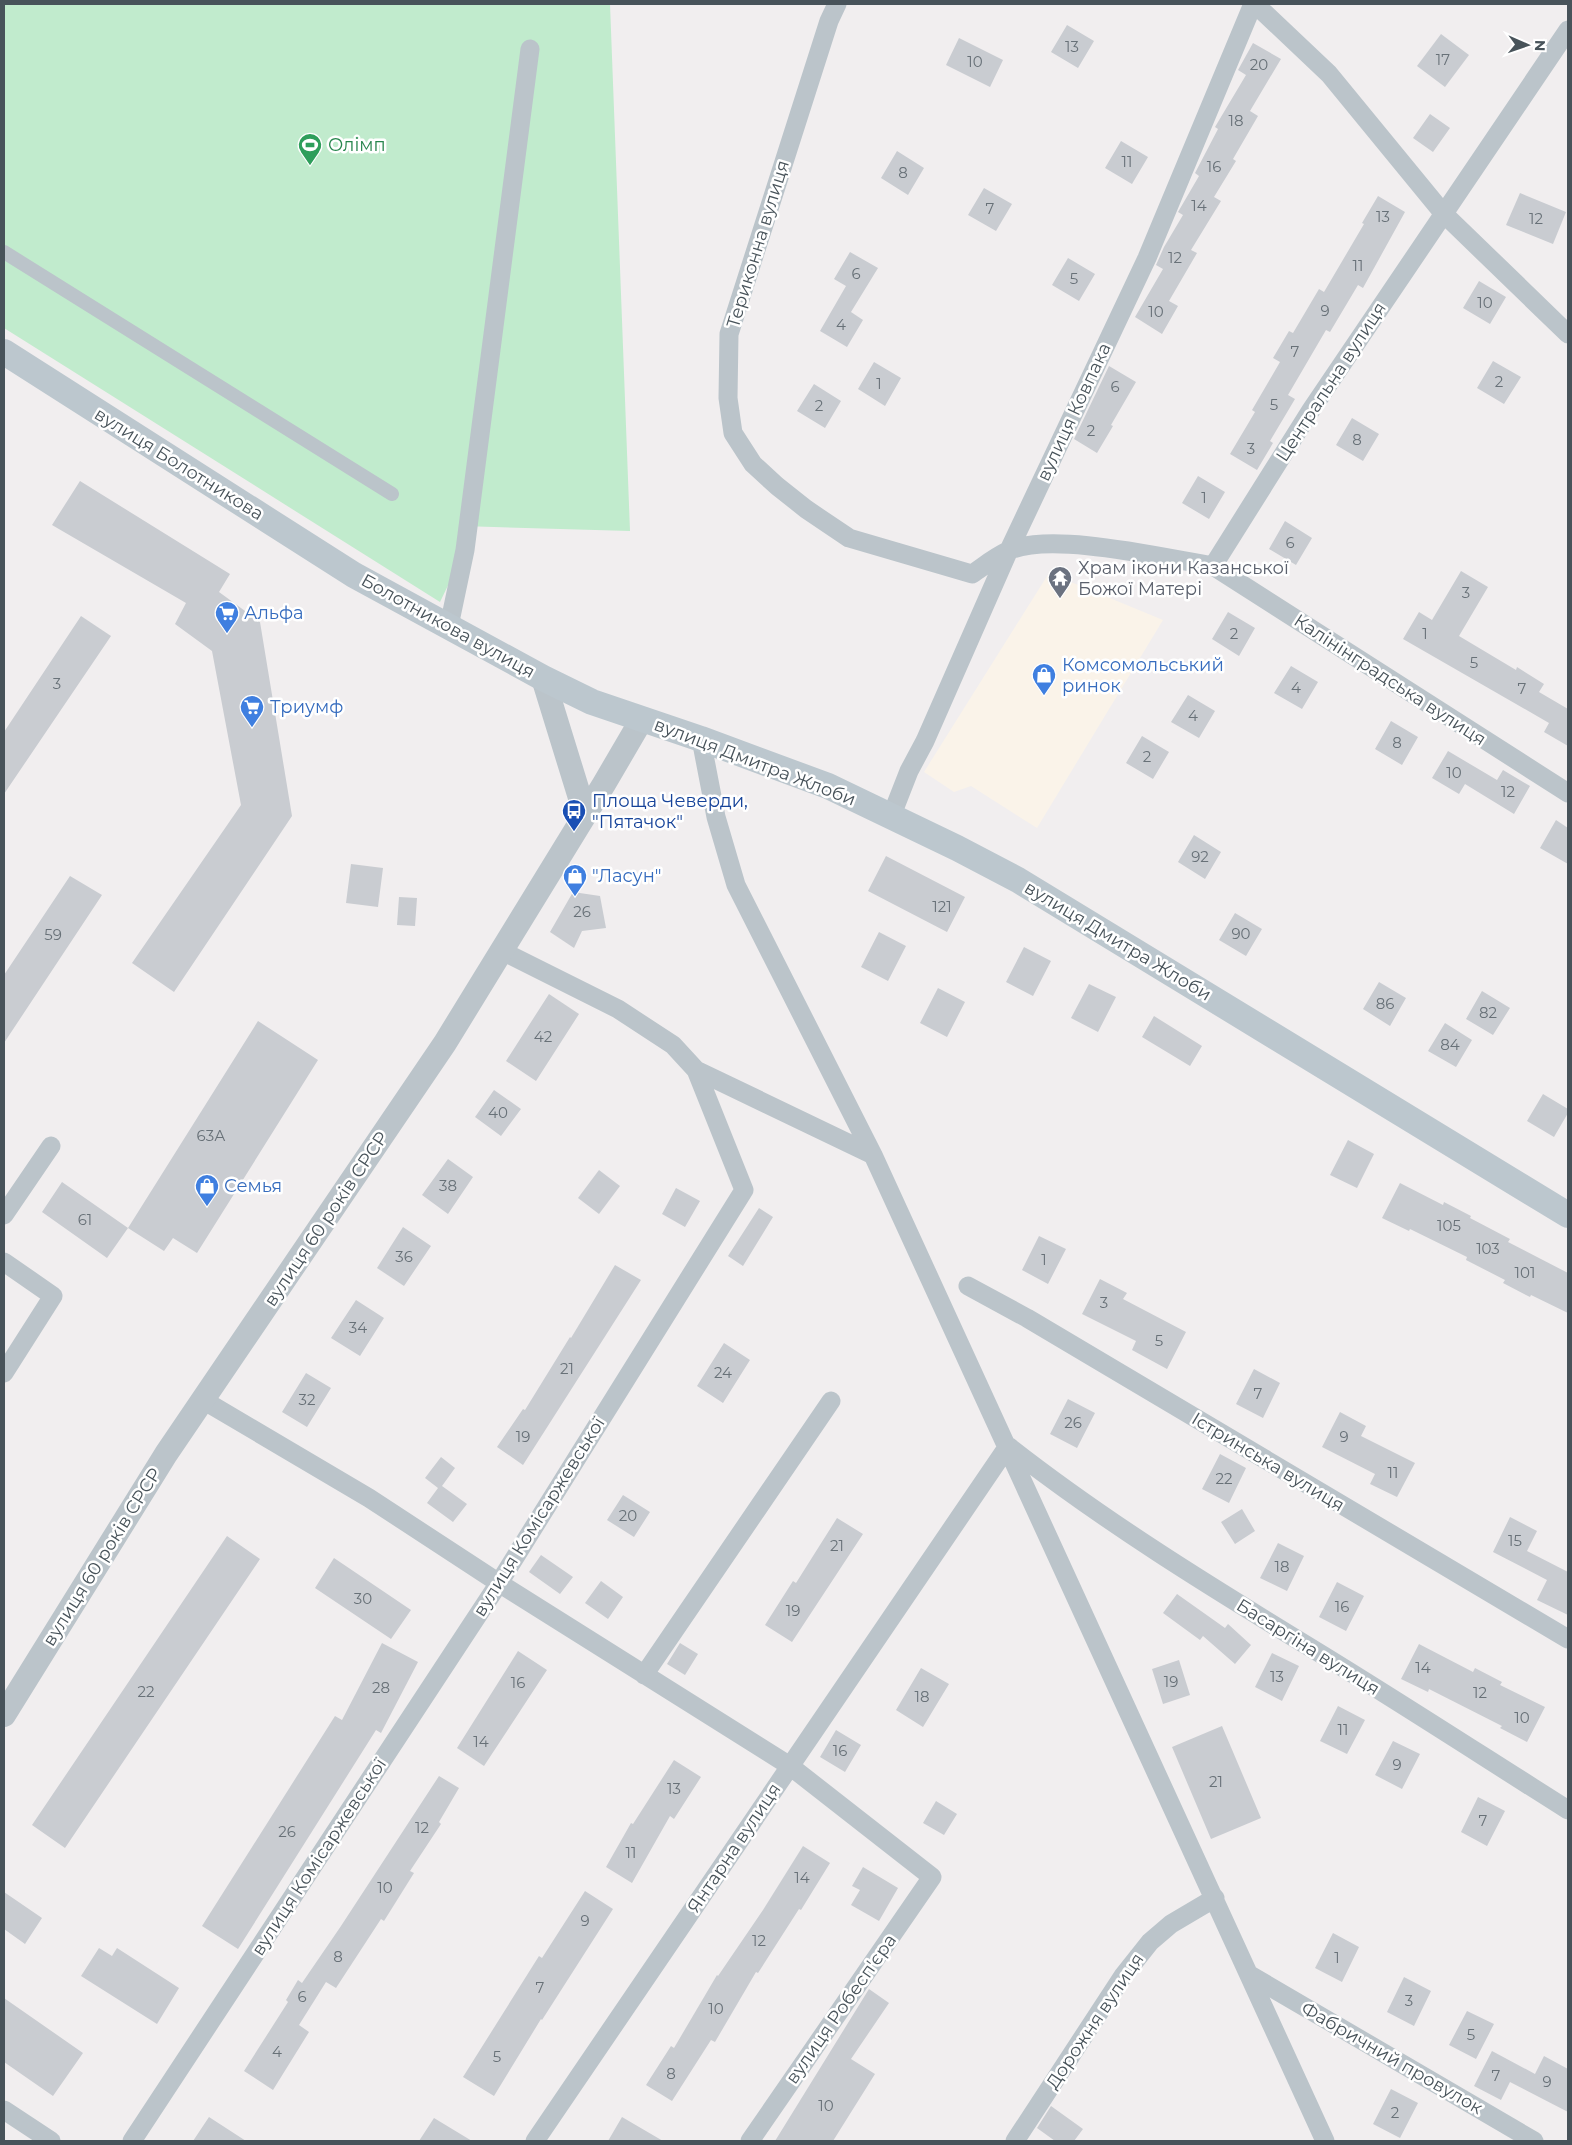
<svg xmlns="http://www.w3.org/2000/svg" width="1572" height="2145" viewBox="0 0 1572 2145" font-family="Montserrat,sans-serif">
<rect width="100%" height="100%" fill="#f1eeef"/>
<path fill="#faf3e9" d="M 1049,573 L 1163,620 L 1037,828 L 971,786 L 954,792 L 924,772 Z"/>
<path fill="#c1ebcd" d="M 4,4 L 610,4 L 630,531 L 461,526 L 455,571 L 440,602 L 4,328 Z"/>
<path fill="#c9ccd1" d="M 1067,25 L 1094,41 L 1078,68 L 1051,52 Z
M 1441,34 L 1469,55 L 1445,87 L 1417,66 Z
M 959,38 L 1003,60 L 990,87 L 946,65 Z
M 1253,43 L 1281,59 L 1250,111 L 1258,116 L 1233,159 L 1236,161 L 1214,197 L 1221,201 L 1191,250 L 1197,253 L 1169,301 L 1178,306 L 1162,334 L 1135,317 L 1163,269 L 1156,265 L 1164,247 L 1183,215 L 1178,212 L 1199,176 L 1195,173 L 1218,129 L 1215,127 L 1246,75 L 1238,70 Z
M 1430,114 L 1450,128 L 1433,152 L 1413,138 Z
M 1121,141 L 1148,157 L 1132,184 L 1105,168 Z
M 897,151 L 924,168 L 908,195 L 881,178 Z
M 984,188 L 1012,204 L 996,231 L 968,215 Z
M 1520,193 L 1566,212 L 1553,244 L 1506,225 Z
M 1378,196 L 1405,212 L 1363,288 L 1358,285 L 1330,332 L 1326,330 L 1288,395 L 1295,399 L 1270,441 L 1273,443 L 1257,470 L 1230,454 L 1255,412 L 1252,410 L 1280,362 L 1273,358 L 1289,331 L 1293,333 L 1319,289 L 1324,292 L 1364,224 L 1362,223 Z
M 850,252 L 878,268 L 851,312 L 863,320 L 847,347 L 820,331 L 846,286 L 834,279 Z
M 1068,258 L 1095,274 L 1079,301 L 1052,285 Z
M 1479,281 L 1506,297 L 1490,324 L 1463,308 Z
M 1493,361 L 1521,377 L 1504,404 L 1477,388 Z
M 874,362 L 901,378 L 885,406 L 858,389 Z
M 1109,366 L 1136,382 L 1111,425 L 1113,426 L 1097,453 L 1074,439 Z
M 814,384 L 841,401 L 825,428 L 797,411 Z
M 1352,418 L 1379,434 L 1363,461 L 1336,445 Z
M 1198,476 L 1225,492 L 1209,519 L 1182,503 Z
M 80,481 L 230,574 L 219,592 L 260,622 L 292,816 L 174,992 L 132,963 L 241,805 L 212,651 L 175,624 L 186,603 L 52,525 Z
M 1285,521 L 1312,538 L 1296,565 L 1269,549 Z
M 1461,571 L 1488,587 L 1459,636 L 1516,670 L 1517,667 L 1544,684 L 1539,692 L 1568,709 L 1568,746 L 1544,732 L 1549,723 L 1403,639 L 1419,612 L 1432,620 Z
M 1228,612 L 1255,628 L 1239,656 L 1212,639 Z
M 81,616 L 111,636 L 4,794 L 4,732 Z
M 1291,666 L 1318,682 L 1302,709 L 1274,693 Z
M 1188,695 L 1215,711 L 1199,738 L 1171,722 Z
M 1391,721 L 1418,737 L 1402,765 L 1375,749 Z
M 1142,736 L 1169,752 L 1153,779 L 1126,763 Z
M 1448,751 L 1497,780 L 1503,770 L 1530,786 L 1514,814 L 1465,784 L 1459,794 L 1432,778 Z
M 1556,820 L 1568,828 L 1568,864 L 1540,848 Z
M 1194,835 L 1221,852 L 1205,879 L 1178,862 Z
M 886,856 L 965,897 L 947,932 L 868,891 Z
M 351,864 L 383,868 L 378,907 L 346,903 Z
M 70,876 L 102,895 L 4,1043 L 4,975 Z
M 573,892 L 600,896 L 606,928 L 582,931 L 574,948 L 550,932 Z
M 399,897 L 417,898 L 415,926 L 397,925 Z
M 1235,913 L 1262,929 L 1246,956 L 1219,940 Z
M 879,932 L 906,946 L 888,981 L 861,967 Z
M 1024,947 L 1051,961 L 1033,996 L 1006,982 Z
M 1379,982 L 1406,998 L 1390,1026 L 1363,1009 Z
M 1089,984 L 1116,997 L 1098,1032 L 1071,1018 Z
M 938,988 L 965,1002 L 947,1037 L 920,1023 Z
M 1482,991 L 1510,1008 L 1493,1035 L 1466,1019 Z
M 549,994 L 579,1014 L 536,1081 L 506,1061 Z
M 1154,1016 L 1202,1046 L 1190,1066 L 1142,1037 Z
M 258,1021 L 318,1060 L 197,1253 L 173,1238 L 164,1251 L 128,1228 Z
M 1445,1023 L 1472,1040 L 1456,1067 L 1428,1051 Z
M 494,1090 L 521,1109 L 501,1136 L 475,1117 Z
M 1543,1094 L 1568,1109 L 1568,1113 L 1554,1137 L 1527,1121 Z
M 1348,1140 L 1374,1154 L 1357,1188 L 1330,1175 Z
M 448,1159 L 473,1177 L 448,1214 L 422,1195 Z
M 599,1170 L 620,1186 L 599,1214 L 578,1198 Z
M 62,1182 L 128,1228 L 107,1258 L 42,1212 Z
M 1400,1183 L 1443,1205 L 1444,1202 L 1471,1216 L 1470,1218 L 1510,1239 L 1508,1242 L 1568,1273 L 1568,1313 L 1531,1295 L 1530,1297 L 1503,1283 L 1505,1280 L 1466,1260 L 1467,1257 L 1410,1229 L 1409,1231 L 1382,1218 Z
M 676,1188 L 700,1201 L 685,1227 L 662,1214 Z
M 759,1208 L 773,1217 L 743,1266 L 728,1256 Z
M 403,1227 L 431,1246 L 404,1286 L 377,1268 Z
M 1039,1236 L 1066,1249 L 1048,1284 L 1022,1270 Z
M 615,1265 L 641,1280 L 523,1465 L 497,1447 L 523,1409 L 525,1410 L 570,1337 L 571,1338 Z
M 1100,1279 L 1127,1293 L 1123,1299 L 1186,1332 L 1167,1369 L 1132,1350 L 1136,1341 L 1082,1314 Z
M 356,1300 L 384,1318 L 360,1356 L 331,1338 Z
M 724,1343 L 750,1360 L 723,1403 L 697,1386 Z
M 1254,1369 L 1280,1383 L 1263,1418 L 1236,1404 Z
M 306,1373 L 331,1388 L 307,1427 L 282,1412 Z
M 1068,1399 L 1095,1413 L 1077,1448 L 1050,1434 Z
M 1340,1412 L 1366,1426 L 1361,1436 L 1415,1463 L 1397,1497 L 1370,1484 L 1375,1474 L 1322,1447 Z
M 1220,1454 L 1246,1468 L 1229,1503 L 1202,1489 Z
M 441,1457 L 455,1468 L 442,1486 L 467,1504 L 453,1522 L 427,1503 L 438,1488 L 425,1478 Z
M 623,1495 L 650,1512 L 634,1537 L 607,1520 Z
M 1242,1509 L 1255,1531 L 1235,1544 L 1221,1522 Z
M 1510,1517 L 1537,1531 L 1527,1551 L 1568,1572 L 1568,1615 L 1537,1600 L 1547,1580 L 1493,1552 Z
M 837,1518 L 863,1534 L 792,1642 L 765,1625 L 793,1581 L 796,1583 Z
M 227,1536 L 260,1559 L 65,1848 L 32,1825 Z
M 1278,1543 L 1304,1556 L 1287,1591 L 1260,1578 Z
M 541,1555 L 573,1577 L 560,1594 L 529,1572 Z
M 334,1558 L 411,1610 L 391,1639 L 315,1588 Z
M 601,1581 L 623,1597 L 608,1619 L 585,1603 Z
M 1337,1582 L 1364,1596 L 1346,1631 L 1319,1617 Z
M 1177,1594 L 1225,1628 L 1228,1624 L 1251,1645 L 1235,1664 L 1203,1636 L 1200,1640 L 1163,1613 Z
M 382,1643 L 418,1662 L 381,1733 L 376,1730 L 238,1949 L 202,1926 L 335,1716 L 342,1720 Z
M 680,1643 L 698,1654 L 685,1675 L 667,1664 Z
M 1419,1644 L 1473,1672 L 1475,1668 L 1502,1682 L 1500,1685 L 1545,1707 L 1527,1742 L 1500,1728 L 1502,1726 L 1429,1689 L 1428,1692 L 1401,1679 Z
M 518,1651 L 547,1670 L 484,1766 L 457,1748 Z
M 1272,1653 L 1299,1666 L 1282,1701 L 1255,1687 Z
M 1179,1660 L 1190,1695 L 1163,1704 L 1152,1669 Z
M 921,1668 L 949,1684 L 923,1727 L 896,1710 Z
M 1338,1706 L 1365,1720 L 1347,1754 L 1320,1741 Z
M 1222,1726 L 1261,1818 L 1211,1839 L 1172,1747 Z
M 836,1730 L 861,1745 L 845,1772 L 820,1757 Z
M 1393,1741 L 1420,1754 L 1402,1789 L 1375,1775 Z
M 674,1760 L 701,1777 L 674,1819 L 670,1816 L 632,1883 L 606,1867 L 631,1823 L 633,1824 Z
M 439,1776 L 459,1788 L 439,1822 L 441,1824 L 410,1871 L 414,1873 L 384,1921 L 381,1919 L 336,1988 L 326,1982 L 299,2025 L 309,2032 L 273,2090 L 244,2071 L 288,2002 L 286,2000 L 298,1980 L 302,1983 L 341,1926 Z
M 1478,1797 L 1505,1811 L 1487,1846 L 1461,1832 Z
M 936,1801 L 957,1814 L 944,1835 L 923,1823 Z
M 803,1846 L 830,1863 L 801,1910 L 799,1909 L 758,1973 L 756,1972 L 715,2042 L 711,2040 L 672,2101 L 646,2085 L 671,2046 L 674,2048 L 717,1975 L 718,1976 L 763,1910 Z
M 863,1867 L 898,1888 L 879,1921 L 851,1905 L 860,1890 L 852,1886 Z
M 585,1891 L 613,1909 L 542,2020 L 541,2019 L 494,2096 L 463,2077 L 539,1956 L 542,1958 Z
M 4,1892 L 42,1918 L 25,1944 L 4,1929 Z
M 1333,1933 L 1359,1947 L 1342,1982 L 1315,1968 Z
M 99,1948 L 112,1956 L 117,1948 L 179,1988 L 157,2024 L 81,1976 Z
M 1404,1977 L 1431,1991 L 1414,2026 L 1387,2012 Z
M 869,1989 L 889,2003 L 851,2059 L 875,2074 L 833,2141 L 775,2141 Z
M 4,1998 L 83,2053 L 53,2096 L 4,2062 Z
M 1467,2011 L 1494,2024 L 1476,2059 L 1449,2045 Z
M 1492,2051 L 1535,2074 L 1544,2056 L 1568,2069 L 1568,2112 L 1510,2082 L 1501,2100 L 1474,2086 Z
M 1391,2089 L 1418,2103 L 1400,2138 L 1373,2124 Z
M 1051,2106 L 1083,2129 L 1074,2141 L 1055,2141 L 1037,2128 Z
M 209,2117 L 246,2141 L 193,2141 Z
M 622,2117 L 663,2141 L 608,2141 Z
M 434,2118 L 472,2141 L 419,2141 Z"/>
<g fill="none" stroke-linecap="round" stroke-linejoin="round">
<path stroke="#bbc4ca" stroke-width="14" d="M 4,252 L 392,494"/>
<path stroke="#bbc4ca" stroke-width="19" d="M 837,4 L 829,21 L 729,334 L 728,398 L 733,433 L 753,464 L 777,486 L 806,509 L 849,538 L 972,574 C 984,566 995,557 1008,551 C 1050,531 1164,558 1213,566 L 1311,410 L 1568,30
M 1255,4 L 1329,74 L 1443,213 L 1568,334
M 1213,566 L 1568,793
M 449,626 L 465,550 L 530,49
M 701,739 L 716,817 L 736,885 L 873,1155
M 891,817 L 909,771 L 925,741 L 1009,550 L 1147,258 L 1253,4
M 696,1070 L 873,1155 L 1325,2141
M 4,1215 L 51,1146
M 4,1262 L 53,1296 L 4,1373
M 968,1286 L 1027,1318 L 1568,1639
M 203,1400 L 369,1498 L 499,1583 L 790,1766 L 932,1877 L 750,2141
M 644,1675 L 831,1401
M 1250,1975 L 1534,2141
M 4,2110 L 51,2141
M 132,2141 L 499,1583 L 744,1190 L 696,1070 L 673,1045 L 618,1009 L 502,951
M 535,2141 L 1008,1446 C 1105,1522 1211,1587 1316,1651 C 1401,1703 1484,1757 1568,1810
M 1015,2141 L 1123,1976 L 1150,1942 L 1171,1924 L 1215,1898"/>
<path stroke="#bbc4ca" stroke-width="24" d="M 543,678 L 585,814
M 4,1715 L 166,1454 L 445,1043 L 604,784 L 642,719"/>
<path stroke="#bcc7ce" stroke-width="26" d="M 4,352 L 354,575 L 543,678 L 592,702 L 701,739 L 828,786 L 957,848 L 1018,880 L 1568,1215"/>
</g>
<defs>
<g id="stadium-pin" transform="scale(1.25)"><path d="M0 17L-7.5 6A9.5 9.5 0 1 1 7.5 6Z" fill="#2e9e5b" stroke="#fff"/><path d="M0-5a6.5 5 0 1 0 0 10a6.5 5 0 1 0 0-10ZM-3.5-1.8h7v3.6h-7Z" fill="#fff"/></g>
<g id="temple-pin" transform="scale(1.25)"><path d="M0 17L-7.5 6A9.5 9.5 0 1 1 7.5 6Z" fill="#6b7280" stroke="#fff"/><path d="M0-6L5-2H3V0L6.5 2.5H4V6H1.5V3h-3V6H-4V2.5H-6.5L-3 0V-2H-5Z" fill="#fff"/></g>
<g id="supermarket-pin" transform="scale(1.25)"><path d="M0 17L-7.5 6A9.5 9.5 0 1 1 7.5 6Z" fill="#3f7fe0" stroke="#fff"/><path d="M-6-5.5h2.5l.6 2H6L4.5 2H-2.5L-4.4-4H-6ZM-1.5 3.2a1.3 1.3 0 1 0 .1 0ZM3 3.2a1.3 1.3 0 1 0 .1 0Z" fill="#fff"/></g>
<g id="shop-pin" transform="scale(1.25)"><path d="M0 17L-7.5 6A9.5 9.5 0 1 1 7.5 6Z" fill="#3f7fe0" stroke="#fff"/><path d="M-5-2.5h2.3a2.7 3.5 0 0 1 5.4 0H5L5.5 6h-11ZM-1.5-2.5h3a1.5 2.3 0 0 0-3 0Z" fill="#fff"/></g>
<g id="bus-pin" transform="scale(1.25)"><path d="M0 17L-7.5 6A9.5 9.5 0 1 1 7.5 6Z" fill="#1a4fb4" stroke="#fff"/><path d="M-5-6H5V4H4V6H2V4H-2V6H-4V4H-5ZM-3.5-4V0h7V-4ZM-3.5 1.2v1.5H-2V1.2ZM2 1.2v1.5H3.5V1.2Z" fill="#fff"/></g>
</defs>
<g fill-rule="evenodd">
<use href="#stadium-pin" x="310" y="145"/>
<use href="#temple-pin" x="1060" y="578"/>
<use href="#supermarket-pin" x="227" y="613"/>
<use href="#shop-pin" x="1044" y="675"/>
<use href="#supermarket-pin" x="252" y="707"/>
<use href="#bus-pin" x="574" y="811"/>
<use href="#shop-pin" x="575" y="876"/>
<use href="#shop-pin" x="207" y="1186"/>
</g>
<g text-anchor="middle" stroke-width="5" stroke-linejoin="round" paint-order="stroke">
<g font-size="15" fill="#687178">
<text x="1072" y="52">13</text>
<text x="1443" y="65">17</text>
<text x="975" y="67">10</text>
<text x="1259" y="70">20</text>
<text x="1236" y="126">18</text>
<text x="1127" y="167">11</text>
<text x="1214" y="172">16</text>
<text x="903" y="178">8</text>
<text x="1199" y="211">14</text>
<text x="990" y="214">7</text>
<text x="1383" y="222">13</text>
<text x="1536" y="224">12</text>
<text x="1175" y="263">12</text>
<text x="1358" y="271">11</text>
<text x="856" y="279">6</text>
<text x="1074" y="284">5</text>
<text x="1485" y="308">10</text>
<text x="1325" y="316">9</text>
<text x="1156" y="317">10</text>
<text x="841" y="330">4</text>
<text x="1295" y="357">7</text>
<text x="1499" y="387">2</text>
<text x="879" y="389">1</text>
<text x="1115" y="392">6</text>
<text x="1274" y="410">5</text>
<text x="819" y="411">2</text>
<text x="1091" y="436">2</text>
<text x="1357" y="445">8</text>
<text x="1251" y="454">3</text>
<text x="1204" y="503">1</text>
<text x="1290" y="548">6</text>
<text x="1466" y="598">3</text>
<text x="1234" y="639">2</text>
<text x="1425" y="639">1</text>
<text x="1474" y="668">5</text>
<text x="57" y="689">3</text>
<text x="1296" y="693">4</text>
<text x="1522" y="694">7</text>
<text x="1193" y="721">4</text>
<text x="1397" y="748">8</text>
<text x="1147" y="762">2</text>
<text x="1454" y="778">10</text>
<text x="1508" y="797">12</text>
<text x="1200" y="862">92</text>
<text x="942" y="912">121</text>
<text x="582" y="917">26</text>
<text x="1241" y="939">90</text>
<text x="53" y="940">59</text>
<text x="1385" y="1009">86</text>
<text x="1488" y="1018">82</text>
<text x="543" y="1042">42</text>
<text x="1450" y="1050">84</text>
<text x="498" y="1118">40</text>
<text x="211" y="1141">63А</text>
<text x="448" y="1191">38</text>
<text x="85" y="1225">61</text>
<text x="1449" y="1231">105</text>
<text x="1488" y="1254">103</text>
<text x="404" y="1262">36</text>
<text x="1044" y="1265">1</text>
<text x="1525" y="1278">101</text>
<text x="1104" y="1308">3</text>
<text x="358" y="1333">34</text>
<text x="1159" y="1346">5</text>
<text x="567" y="1374">21</text>
<text x="723" y="1378">24</text>
<text x="1258" y="1399">7</text>
<text x="307" y="1405">32</text>
<text x="1073" y="1428">26</text>
<text x="523" y="1442">19</text>
<text x="1344" y="1442">9</text>
<text x="1393" y="1478">11</text>
<text x="1224" y="1484">22</text>
<text x="628" y="1521">20</text>
<text x="1515" y="1546">15</text>
<text x="837" y="1551">21</text>
<text x="1282" y="1572">18</text>
<text x="363" y="1604">30</text>
<text x="1342" y="1612">16</text>
<text x="793" y="1616">19</text>
<text x="1423" y="1673">14</text>
<text x="1277" y="1682">13</text>
<text x="1171" y="1687">19</text>
<text x="518" y="1688">16</text>
<text x="381" y="1693">28</text>
<text x="146" y="1697">22</text>
<text x="1480" y="1698">12</text>
<text x="922" y="1702">18</text>
<text x="1522" y="1723">10</text>
<text x="1343" y="1735">11</text>
<text x="481" y="1747">14</text>
<text x="840" y="1756">16</text>
<text x="1397" y="1770">9</text>
<text x="1216" y="1787">21</text>
<text x="674" y="1794">13</text>
<text x="1483" y="1826">7</text>
<text x="422" y="1833">12</text>
<text x="287" y="1837">26</text>
<text x="631" y="1858">11</text>
<text x="802" y="1883">14</text>
<text x="385" y="1893">10</text>
<text x="585" y="1926">9</text>
<text x="759" y="1946">12</text>
<text x="338" y="1962">8</text>
<text x="1337" y="1963">1</text>
<text x="540" y="1993">7</text>
<text x="302" y="2002">6</text>
<text x="1409" y="2006">3</text>
<text x="716" y="2014">10</text>
<text x="1471" y="2040">5</text>
<text x="277" y="2057">4</text>
<text x="497" y="2062">5</text>
<text x="671" y="2079">8</text>
<text x="1496" y="2081">7</text>
<text x="1547" y="2087">9</text>
<text x="826" y="2111">10</text>
<text x="1395" y="2118">2</text>
</g>
<g font-size="18" fill="#27864d" stroke="#fff" text-anchor="start">
<text x="328" y="151">Олімп</text>
</g>
<g font-size="18" fill="#48535a" stroke="#fff">
<text transform="translate(758 244) rotate(-73)" y="6">Териконна вулиця</text>
<text transform="translate(1331 382) rotate(-57)" y="6">Центральна вулиця</text>
<text transform="translate(1074 412) rotate(-65)" y="6">вулиця Ковпака</text>
<text transform="translate(179 464) rotate(32)" y="6">вулиця Болотникова</text>
<text transform="translate(448 626) rotate(29)" y="6">Болотникова вулиця</text>
<text transform="translate(1390 680) rotate(33)" y="6">Калінінградська вулиця</text>
<text transform="translate(755 762) rotate(21)" y="6">вулиця Дмитра Жлоби</text>
<text transform="translate(1118 941) rotate(31)" y="6">вулиця Дмитра Жлоби</text>
<text transform="translate(326 1219) rotate(-56)" y="6">вулиця 60 років СРСР</text>
<text transform="translate(1268 1462) rotate(31)" y="6">Істринська вулиця</text>
<text transform="translate(539 1517) rotate(-58)" y="6">вулиця Комісаржевської</text>
<text transform="translate(102 1557) rotate(-58)" y="6">вулиця 60 років СРСР</text>
<text transform="translate(1308 1647) rotate(32)" y="6">Басаргіна вулиця</text>
<text transform="translate(734 1848) rotate(-56)" y="6">Янтарна вулиця</text>
<text transform="translate(319 1857) rotate(-57)" y="6">вулиця Комісаржевської</text>
<text transform="translate(841 2009) rotate(-55)" y="6">вулиця Робесп'єра</text>
<text transform="translate(1095 2021) rotate(-56)" y="6">Дорожня вулиця</text>
<text transform="translate(1392 2058) rotate(30)" y="6">Фабричний провулок</text>
</g>
<g font-size="18" fill="#5b616d" stroke="#fff" text-anchor="start">
<text x="1078" y="574">Храм ікони Казанської<tspan x="1078" dy="21">Божої Матері</tspan></text>
</g>
<g font-size="18" fill="#366cbe" stroke="#fff" text-anchor="start">
<text x="244" y="619">Альфа</text>
<text x="1062" y="671">Комсомольський<tspan x="1062" dy="21">ринок</tspan></text>
<text x="270" y="713">Триумф</text>
<text x="592" y="882">"Ласун"</text>
<text x="224" y="1192">Семья</text>
</g>
<g font-size="18" fill="#164399" stroke="#fff" text-anchor="start">
<text x="592" y="807">Площа Чеверди,<tspan x="592" dy="21">"Пятачок"</tspan></text>
</g>
</g>
<rect width="1572" height="2145" fill="none" stroke="#48535a" stroke-width="10"/>
<g transform="translate(1527 45) rotate(92)" stroke="#ffffff" stroke-width="4" paint-order="stroke">
<path d="M0-4L9 19L0 12L-9 19Z" fill="#48535a"/>
<text y="-8" font-size="14" font-weight="bold" text-anchor="middle" fill="#48535a">N</text>
</g>
</svg>
